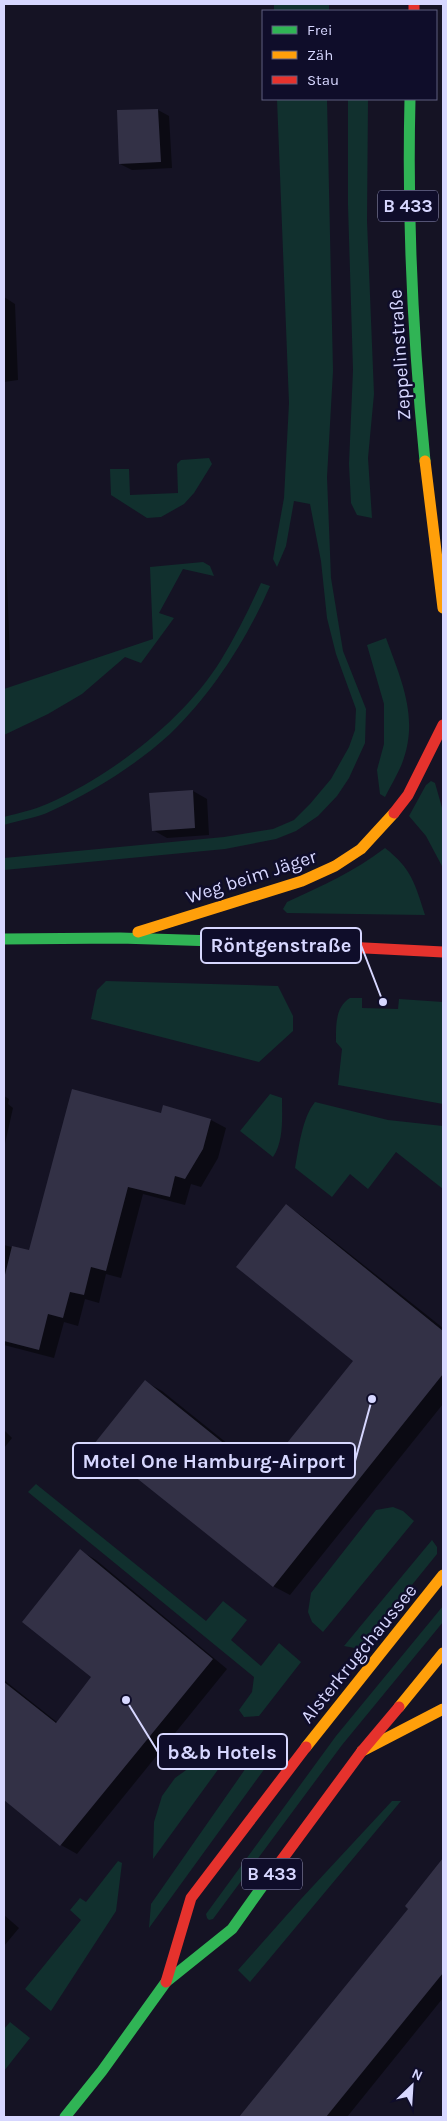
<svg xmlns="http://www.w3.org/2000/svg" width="447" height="2121" viewBox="0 0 447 2121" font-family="Karla,sans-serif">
<rect width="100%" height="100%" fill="#151324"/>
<path fill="#11302e" d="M 274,4 L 329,4 L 329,11 L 274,11 Z
M 277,99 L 327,99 L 333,371 L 327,477 L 331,578 L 343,651 L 366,709 L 365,743 L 349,778 L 337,796 L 318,816 L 296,831 L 276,839 L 225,849 L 4,870 L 4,858 L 224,837 L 273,829 L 294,820 L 310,804 L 331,779 L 349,747 L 355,730 L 356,709 L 336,654 L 327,618 L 321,561 L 310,504 L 294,501 L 286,546 L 277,567 L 273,559 L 284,498 L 289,403 Z
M 348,99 L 368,99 L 367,221 L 374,394 L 368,458 L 372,518 L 357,515 L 351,503 L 349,464 L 353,370 L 348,205 Z
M 209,458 L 212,464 L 194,493 L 184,504 L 161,517 L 147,518 L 111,495 L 110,469 L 129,469 L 130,495 L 178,493 L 177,464 L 181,460 Z
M 203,562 L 210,566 L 214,576 L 183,569 L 159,613 L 174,618 L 141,663 L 125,657 L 82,694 L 48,714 L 4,735 L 4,689 L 153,639 L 150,567 Z
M 261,583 L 270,586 C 247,639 212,694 170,734 C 136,765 93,792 51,811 C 37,818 19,820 4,825 L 4,817 C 18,813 34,810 47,804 C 111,776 184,720 221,660 C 236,636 249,609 261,583 Z
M 386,638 C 402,682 420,720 401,766 C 396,777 390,787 385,797 L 380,794 L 377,770 L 384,744 L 384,704 L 367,645 Z
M 431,781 L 435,783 L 443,811 L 443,868 L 426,836 L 409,816 L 426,785 Z
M 385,848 C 412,869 415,884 425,915 L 287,913 L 283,909 L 287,902 C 322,886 355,871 385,848 Z
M 106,981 L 278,986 L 293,1016 L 293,1031 L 259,1062 L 91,1019 L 97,990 Z
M 350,998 L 362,998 L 362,1008 L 398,1009 L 399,999 L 443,1002 L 443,1104 L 338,1085 L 342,1049 L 336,1042 C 336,1026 335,1007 350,998 Z
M 270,1094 L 282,1098 C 282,1117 284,1141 273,1157 L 240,1131 Z
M 315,1102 L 388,1120 L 443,1126 L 443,1189 L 396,1152 L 368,1189 L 350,1174 L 332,1197 L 295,1168 C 299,1147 302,1118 315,1102 Z
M 36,1484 L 206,1621 L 223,1601 L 247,1620 L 231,1640 L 261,1666 L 279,1643 L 301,1662 L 259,1716 L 244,1717 L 239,1710 L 252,1692 L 254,1677 L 28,1492 Z
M 393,1507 L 403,1511 L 414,1521 L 323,1632 L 312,1622 L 308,1612 L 311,1593 L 376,1510 Z
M 432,1540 L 437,1547 L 437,1554 L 360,1649 L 344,1646 Z
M 443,1606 L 443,1622 L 342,1745 L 213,1919 L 209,1920 L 207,1918 L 206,1914 L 336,1736 Z
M 284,1742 L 149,1928 L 151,1904 L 262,1745 Z
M 225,1760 L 153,1859 L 154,1822 L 162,1796 L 175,1778 L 196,1763 Z
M 392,1801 L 401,1801 L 250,1982 L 238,1970 L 301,1899 Z
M 118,1861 L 122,1863 L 116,1911 L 51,2011 L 25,1989 L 81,1920 L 70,1910 L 80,1898 L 86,1902 Z
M 10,2022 L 30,2038 L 4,2071 L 4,2029 Z"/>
<path fill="#0007" d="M 158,110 L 169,116 L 172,168 L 132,170 L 120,164 Z
M 4,297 L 15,304 L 18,380 L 4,382 Z
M 4,501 L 10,660 L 4,660 Z
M 193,791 L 207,799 L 209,835 L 167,838 L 153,830 Z
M 4,1096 L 9,1099 L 8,1104 L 13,1108 L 4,1148 Z
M 162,1114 L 211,1120 L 226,1128 L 218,1158 L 201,1187 L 191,1184 L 185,1205 L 143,1194 L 121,1278 L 106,1274 L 99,1303 L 85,1299 L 78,1326 L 64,1322 L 54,1358 L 4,1345 L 4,1245 L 30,1252 Z
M 286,1206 L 302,1216 L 443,1328 L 443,1404 L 290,1595 L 273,1586 L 146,1382 L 162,1391 L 264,1473 L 355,1361 Z
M 4,1430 L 12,1438 L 4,1448 Z
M 81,1551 L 96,1560 L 227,1669 L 77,1854 L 61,1845 L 4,1798 L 4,1680 L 58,1723 L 93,1677 Z
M 443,1860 L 443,1998 L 347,2117 L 240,2117 L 410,1908 L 407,1906 Z
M 4,1915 L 19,1928 L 4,1946 Z"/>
<path fill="#333146" d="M 158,109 L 161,162 L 119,164 L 117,110 Z
M 193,790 L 195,828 L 152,831 L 149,793 Z
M 72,1089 L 161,1113 L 163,1105 L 211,1119 L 203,1149 L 185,1179 L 175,1176 L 170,1197 L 128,1187 L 106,1271 L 91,1267 L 84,1295 L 70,1292 L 63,1318 L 48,1314 L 39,1350 L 4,1341 L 4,1279 L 12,1246 L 29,1250 Z
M 286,1204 L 443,1331 L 443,1374 L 273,1587 L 94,1444 L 145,1380 L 262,1474 L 353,1361 L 236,1267 Z
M 80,1549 L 213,1659 L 60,1846 L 4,1800 L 4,1682 L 56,1723 L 91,1677 L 22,1622 Z
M 443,1858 L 443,1973 L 326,2117 L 239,2117 L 408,1909 L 405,1906 Z"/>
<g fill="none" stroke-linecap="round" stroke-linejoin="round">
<path stroke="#30b455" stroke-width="11" d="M 410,99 C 407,220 413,340 425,461
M 4,939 L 120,938 L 247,942
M 65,2117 L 102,2071 L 166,1982 L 232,1929 L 264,1884"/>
<path stroke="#ff9f0a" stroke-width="11" d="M 425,461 L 443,608
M 138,932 L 302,881 L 335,866 L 361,849 L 394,813
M 399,1707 L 443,1653
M 306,1747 L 443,1575
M 362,1751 L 443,1709"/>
<path stroke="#e5322d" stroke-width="11" d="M 414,4 L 414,11
M 394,813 L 408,795 L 443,725
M 247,942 L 443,952
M 264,1884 L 362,1751 L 399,1707
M 166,1982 L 191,1898 L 306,1747"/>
</g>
<g text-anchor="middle" stroke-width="5" stroke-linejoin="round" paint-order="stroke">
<g fill="#0f0d2a" stroke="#9b9abf" stroke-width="1">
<rect x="378" y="190.5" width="60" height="31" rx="4"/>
<rect x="242" y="1858.5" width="60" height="31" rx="4"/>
</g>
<g font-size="18" font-weight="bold" fill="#d7d7ff">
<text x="408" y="212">B 433</text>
<text x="272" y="1880">B 433</text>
</g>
<g font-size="19" fill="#d7d7ff" stroke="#0f0d2a">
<text transform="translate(399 355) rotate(-94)" y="7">Zeppelinstraße</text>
<text transform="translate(251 876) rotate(-18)" y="7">Weg beim Jäger</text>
<text transform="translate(358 1653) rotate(-51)" y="7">Alsterkrugchaussee</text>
</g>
</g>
<path fill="none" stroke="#d7d7ff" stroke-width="2" d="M383 1002L361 945M372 1399L355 1461M126 1700L158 1752"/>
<g fill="#d7d7ff" stroke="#0f0d2a" stroke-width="2">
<circle cx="383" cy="1002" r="5"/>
<circle cx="372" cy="1399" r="5"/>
<circle cx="126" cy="1700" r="5"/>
</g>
<g fill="#0f0d2a" stroke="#d7d7ff" stroke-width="2">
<rect x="201" y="928" width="160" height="35" rx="5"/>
<rect x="73" y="1443" width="282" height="35" rx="5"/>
<rect x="158" y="1734" width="129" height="35" rx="5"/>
</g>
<g font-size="20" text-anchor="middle" font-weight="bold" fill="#d7d7ff">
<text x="281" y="952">Röntgenstraße</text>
<text x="214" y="1468">Motel One Hamburg-Airport</text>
<text x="222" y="1759">b&amp;b Hotels</text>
</g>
<rect width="447" height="2121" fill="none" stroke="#d7d7ff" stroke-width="10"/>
<rect x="262" y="10" width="175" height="90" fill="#0f0d2a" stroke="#5f5e7f"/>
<rect x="272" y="26" width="25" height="8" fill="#30b455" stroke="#5f5e7f"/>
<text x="307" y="35" font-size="15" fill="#d7d7ff">Frei</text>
<rect x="272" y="51" width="25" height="8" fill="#ff9f0a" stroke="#5f5e7f"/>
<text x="307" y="60" font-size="15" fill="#d7d7ff">Zäh</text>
<rect x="272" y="76" width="25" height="8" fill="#e5322d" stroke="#5f5e7f"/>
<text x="307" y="85" font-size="15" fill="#d7d7ff">Stau</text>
<g transform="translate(412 2086) rotate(25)" stroke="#0f0d2a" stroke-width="4" paint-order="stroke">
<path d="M0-4L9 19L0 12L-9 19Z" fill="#d7d7ff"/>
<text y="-8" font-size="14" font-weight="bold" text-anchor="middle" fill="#d7d7ff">N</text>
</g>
</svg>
